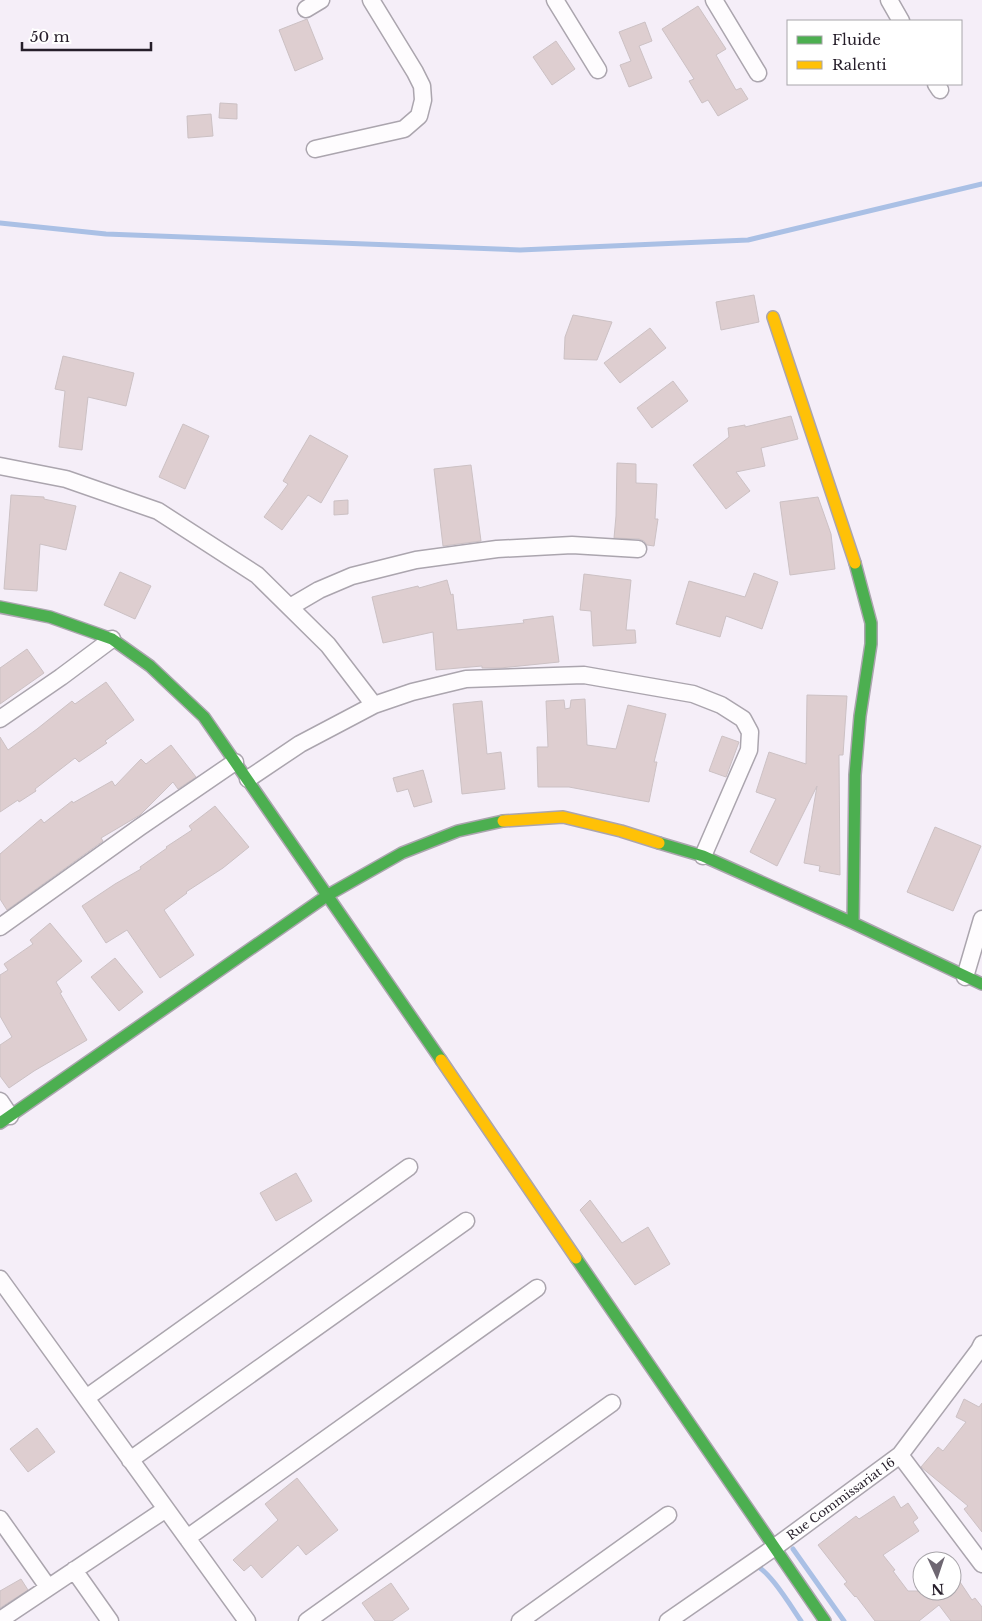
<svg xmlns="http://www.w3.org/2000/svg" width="982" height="1621" viewBox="0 0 982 1621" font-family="'Libre Baskerville',serif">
<rect width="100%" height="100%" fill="#f5eef8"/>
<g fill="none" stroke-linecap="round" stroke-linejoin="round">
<path stroke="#aac0e5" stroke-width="5" d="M 0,223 L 106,234 L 520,250 L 748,240 L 982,184
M 793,1549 L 844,1621
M 754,1565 C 768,1568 792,1608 801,1621"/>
</g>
<path fill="#deced0" stroke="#ccc1c4" d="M 698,6 L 726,49 L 716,55 L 736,90 L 741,88 L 748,99 L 718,116 L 708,100 L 702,103 L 689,81 L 694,79 L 662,29 Z
M 307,19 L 323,59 L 295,71 L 279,30 Z
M 645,22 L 652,41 L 639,46 L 652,78 L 629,87 L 620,65 L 631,61 L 619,32 Z
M 556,41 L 575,69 L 552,85 L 533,57 Z
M 220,103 L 237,104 L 237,119 L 219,118 Z
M 211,114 L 213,136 L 188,138 L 187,116 Z
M 754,295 L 759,322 L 721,330 L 716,302 Z
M 573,315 L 612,322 L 597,360 L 564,359 L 565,337 Z
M 650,328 L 666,348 L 620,383 L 604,363 Z
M 63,356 L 134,373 L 126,406 L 88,397 L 82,450 L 59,447 L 65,391 L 55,389 Z
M 673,381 L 688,401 L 652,428 L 637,408 Z
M 791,416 L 798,439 L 761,448 L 765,466 L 736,472 L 750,491 L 726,509 L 693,465 L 729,437 L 728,428 L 745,425 L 745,427 Z
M 183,424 L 209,436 L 185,489 L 159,477 Z
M 310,435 L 348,456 L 321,503 L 308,495 L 282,530 L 264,517 L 288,484 L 283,481 Z
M 617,463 L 636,464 L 636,483 L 657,484 L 655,519 L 658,519 L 654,546 L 647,545 L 644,541 L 639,539 L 614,538 L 616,516 Z
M 471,465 L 481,541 L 443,546 L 434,469 Z
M 11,495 L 44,497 L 44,499 L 76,506 L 66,550 L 40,544 L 37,591 L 4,589 Z
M 818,497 L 831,534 L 835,569 L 790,575 L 780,502 Z
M 348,500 L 348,514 L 334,515 L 334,501 Z
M 120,572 L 151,586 L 135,619 L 104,605 Z
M 754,573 L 778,582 L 762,629 L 726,616 L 720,637 L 676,624 L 689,581 L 745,597 Z
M 584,574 L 631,580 L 626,630 L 635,630 L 636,643 L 593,646 L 591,611 L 580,610 Z
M 447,580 L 451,595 L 453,594 L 457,630 L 524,623 L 523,620 L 553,616 L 559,662 L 500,668 L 482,668 L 482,666 L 436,670 L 433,632 L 383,643 L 372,597 L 418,586 L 419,588 Z
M 27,649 L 44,673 L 0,704 L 0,668 Z
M 106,682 L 134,720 L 105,741 L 107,743 L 79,762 L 75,758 L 35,789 L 36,791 L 19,802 L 18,800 L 0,812 L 0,737 L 8,750 L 37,729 L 72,701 L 75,704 Z
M 807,695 L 847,696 L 843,755 L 839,755 L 840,875 L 819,871 L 820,866 L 804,863 L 817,786 L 777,866 L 750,852 L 776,799 L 756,792 L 769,752 L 806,764 Z
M 585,699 L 587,745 L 616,749 L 628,705 L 666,714 L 654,762 L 657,762 L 649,802 L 569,787 L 538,787 L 537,747 L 548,747 L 546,701 L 564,700 L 565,709 L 570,708 L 571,700 Z
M 482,701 L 487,754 L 501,752 L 505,789 L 462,794 L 453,704 Z
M 722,736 L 739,742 L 726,777 L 709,771 Z
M 171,745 L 196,777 L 178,789 L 173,782 L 140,815 L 101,838 L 103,841 L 7,910 L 0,899 L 0,854 L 41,819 L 44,823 L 72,801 L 73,803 L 112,781 L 115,786 L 141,759 L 146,764 Z
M 423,770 L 432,802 L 414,807 L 408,789 L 397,792 L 393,778 Z
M 215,806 L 249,847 L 223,868 L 186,892 L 187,893 L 164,910 L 194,955 L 160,978 L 127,930 L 106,943 L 82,906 L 115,884 L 141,869 L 140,867 L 167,848 L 166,847 L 192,830 L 189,826 Z
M 935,827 L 981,846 L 953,911 L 907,892 Z
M 50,923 L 82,961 L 56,982 L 62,992 L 60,993 L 87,1040 L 34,1071 L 9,1088 L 0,1076 L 0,1045 L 12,1037 L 0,1016 L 0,975 L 8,970 L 4,964 L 33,944 L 30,940 Z
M 115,958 L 143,992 L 119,1011 L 91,977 Z
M 296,1173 L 312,1201 L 276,1221 L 260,1193 Z
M 590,1200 L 622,1243 L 648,1227 L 670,1264 L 635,1285 L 580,1210 Z
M 964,1399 L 979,1407 L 982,1403 L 982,1532 L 964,1509 L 968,1506 L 921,1467 L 938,1447 L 943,1451 L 966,1422 L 956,1417 Z
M 37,1428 L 55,1452 L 28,1472 L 10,1449 Z
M 297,1478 L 338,1530 L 306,1555 L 298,1545 L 262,1578 L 251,1565 L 244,1571 L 233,1560 L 278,1520 L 265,1504 Z
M 894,1496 L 901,1508 L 908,1503 L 918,1518 L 913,1522 L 919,1531 L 883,1555 L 895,1570 L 893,1571 L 908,1591 L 952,1591 L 952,1570 L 972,1600 L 975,1598 L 982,1607 L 982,1621 L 951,1621 L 939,1605 L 919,1621 L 875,1621 L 856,1596 L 855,1597 L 844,1584 L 847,1582 L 818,1545 L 856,1516 L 859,1519 Z
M 21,1579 L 28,1590 L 0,1608 L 0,1591 Z
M 391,1583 L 409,1609 L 392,1621 L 375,1621 L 362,1603 Z"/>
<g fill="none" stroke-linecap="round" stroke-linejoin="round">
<g stroke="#aba5ae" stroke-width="19">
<path id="street" d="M 555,0 L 598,70
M 714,0 L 758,73
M 889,0 L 901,21
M 306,9 L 321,0
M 936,84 L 940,90
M 315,149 L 404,129 L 419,116 L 423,100 L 422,86 L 415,72 L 371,0
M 0,466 L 66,479 L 158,511 L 257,575 L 328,645 L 374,705
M 290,607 L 319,590 L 352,576 L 416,560 L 497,549 L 572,545 L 638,549
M 0,719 L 61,677 L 112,639
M 248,779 L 300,744 L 374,705 L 412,692 L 466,679 L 584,675 L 693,694 L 721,705 L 743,719 L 750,732 L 749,750 L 703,856
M 0,927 L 140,827 L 235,762
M 965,977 L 982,919
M 0,1101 L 10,1116
M 0,1279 L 247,1621
M 86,1398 L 409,1167
M 900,1455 L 982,1564
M 130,1460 L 466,1221
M 0,1519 L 48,1587
M 187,1538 L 537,1288
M 74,1570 L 110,1621
M 0,1620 L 166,1509
M 307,1621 L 612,1403
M 520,1621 L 668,1515
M 668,1621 L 775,1547 L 900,1455 L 979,1350 L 982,1344"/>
</g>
<g stroke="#aba5ae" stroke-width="14">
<path id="fast" d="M 0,607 L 50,617 L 112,639 L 150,666 L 204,717 L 441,1060
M 659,843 L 703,856 L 853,923 L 982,984
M 853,923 L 855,775 L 860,716 L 871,644 L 871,623 L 855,563
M 0,1123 L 328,895 L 402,853 L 458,831 L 503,821
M 576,1258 L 825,1621"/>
</g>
<g stroke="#aba5ae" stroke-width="14">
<path id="slow" d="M 773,317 L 855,563
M 503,821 L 563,817 L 621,831 L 659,843
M 441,1060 L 576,1258"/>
</g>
<use href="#street" stroke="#fefcfe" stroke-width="16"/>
<use href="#fast" stroke="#4caf50" stroke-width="11"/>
<use href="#slow" stroke="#ffc107" stroke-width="11"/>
</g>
<g text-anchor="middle" stroke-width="4" stroke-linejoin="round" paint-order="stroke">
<g font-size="12" fill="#261e2a" stroke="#fff">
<text transform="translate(841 1499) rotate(-36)" y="4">Rue Commissariat 16</text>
</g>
</g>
<rect x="787" y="20" width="175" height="65" fill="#ffffff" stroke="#a8a5aa"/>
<rect x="797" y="36" width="25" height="8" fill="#4caf50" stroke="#a8a5aa"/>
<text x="832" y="45" font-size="15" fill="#261e2a">Fluide</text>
<rect x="797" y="61" width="25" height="8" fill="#ffc107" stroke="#a8a5aa"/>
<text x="832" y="70" font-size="15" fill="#261e2a">Ralenti</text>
<g transform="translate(937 1576) rotate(177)"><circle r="24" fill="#ffffff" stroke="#a8a5aa"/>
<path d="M0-4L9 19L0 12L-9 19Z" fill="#6e6772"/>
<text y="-8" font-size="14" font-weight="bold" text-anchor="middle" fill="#261e2a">N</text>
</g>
<path d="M22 42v8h129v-8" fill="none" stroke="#261e2a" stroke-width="2.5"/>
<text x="30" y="42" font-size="15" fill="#261e2a" stroke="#ffffff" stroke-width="4" paint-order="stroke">50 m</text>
</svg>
